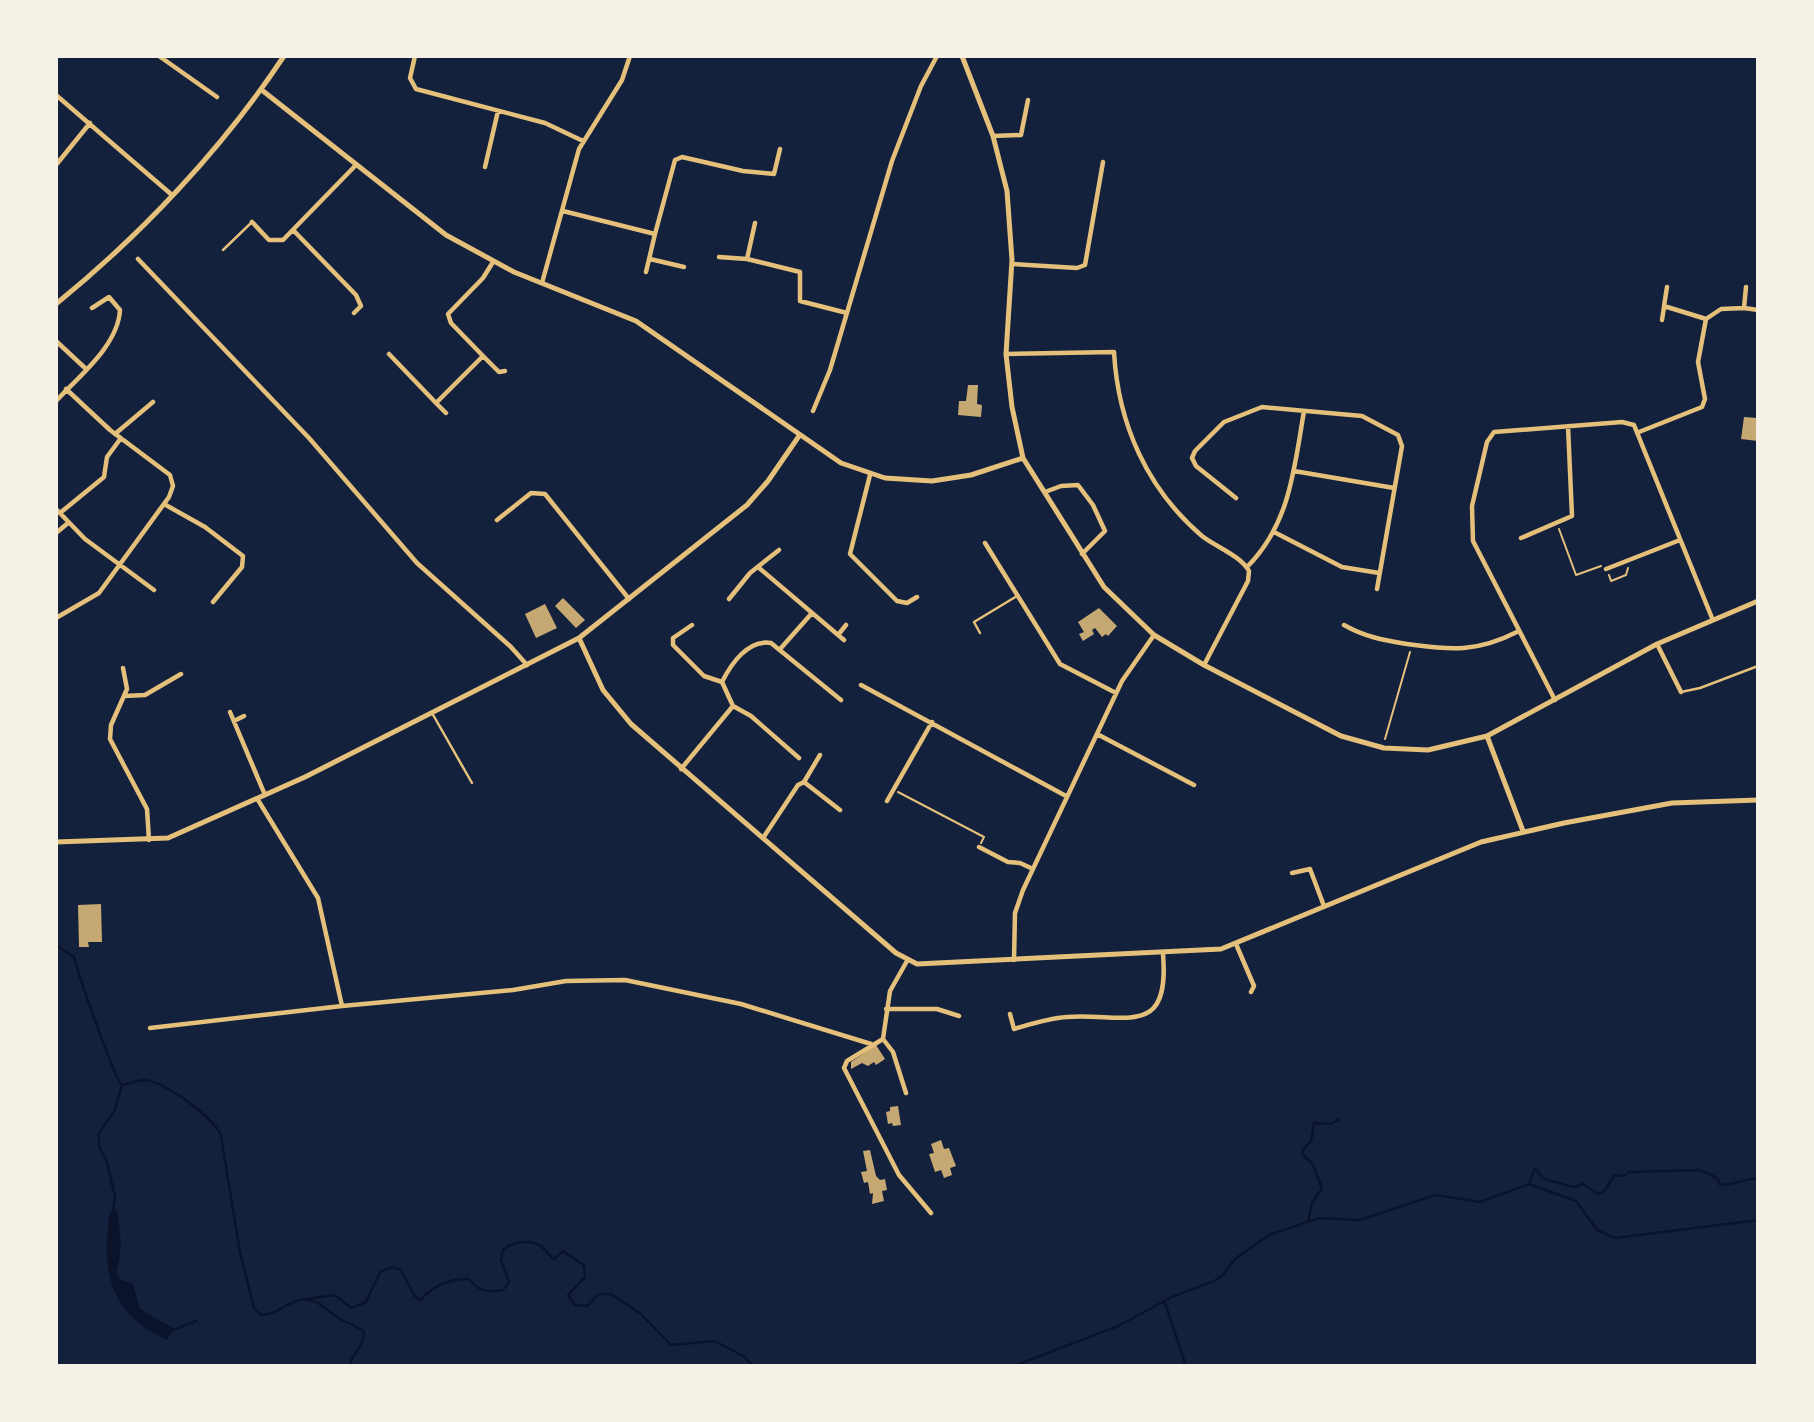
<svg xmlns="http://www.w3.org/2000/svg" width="1814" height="1422" viewBox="0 0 1814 1422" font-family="Manrope,sans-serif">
<rect width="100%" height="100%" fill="#14213d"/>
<path fill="#0b132b" d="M 110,1211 L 117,1211 C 121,1233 123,1252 116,1273 L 121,1280 L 133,1284 L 140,1309 L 174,1329 L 167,1340 C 108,1313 101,1270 110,1211 Z"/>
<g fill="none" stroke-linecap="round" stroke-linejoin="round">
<path stroke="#0b132b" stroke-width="2.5" d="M 56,945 L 74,957 C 78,974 115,1080 122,1085
M 122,1085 C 129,1084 138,1080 145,1080 C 165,1082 214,1117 221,1136 L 240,1252 L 254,1308 L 260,1314 C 276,1317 285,1302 301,1300 C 318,1297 327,1312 340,1319 C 349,1324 356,1325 364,1332 C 364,1345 353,1353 349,1366
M 1529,1183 L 1535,1169 L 1543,1178 L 1551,1181 L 1574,1187 L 1583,1184 L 1598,1194 L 1604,1191 L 1615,1175 L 1624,1176 L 1629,1172 L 1700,1170 L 1717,1178 L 1720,1185 C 1733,1185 1744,1179 1758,1178
M 113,1212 L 115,1197 L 107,1162 L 99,1146 L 99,1133 L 115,1110 L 122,1085
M 1308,1221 L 1312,1203 L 1322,1188 L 1312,1163 L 1302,1154 L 1304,1148 L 1311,1141 L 1314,1123 L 1331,1124 L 1339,1119
M 300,1300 L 335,1295 L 351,1308 L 366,1302 L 380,1272 L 392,1267 L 401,1270 L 414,1295 L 420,1300 C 435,1285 448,1279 469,1279 C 481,1293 486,1292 503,1290 L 509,1282 L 501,1260 L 503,1250 C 512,1241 532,1239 542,1247 C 547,1251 549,1256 554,1259 L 563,1251 L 584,1265 L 585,1277 L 568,1295 L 575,1305 L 587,1306 L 599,1294 L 611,1294 L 640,1313 L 671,1345 L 715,1341 L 745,1357 L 753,1366
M 1165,1303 L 1186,1366
M 173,1330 L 196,1321
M 1014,1366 L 1118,1326 L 1172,1297 L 1214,1281 L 1223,1275 L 1235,1259 L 1269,1235 L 1319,1218 L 1360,1220 L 1436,1195 L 1480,1202 L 1529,1184 L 1576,1201 L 1597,1230 L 1615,1238 L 1758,1220"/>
</g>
<path fill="#c6a872" d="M 968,385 L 978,385 L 977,404 L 982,405 L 981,417 L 958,415 L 959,401 L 966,401 Z
M 1744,417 L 1758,418 L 1758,441 L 1741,439 Z
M 563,598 L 585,620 L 576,628 L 555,606 Z
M 545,604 L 557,628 L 536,638 L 525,614 Z
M 1099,608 L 1117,626 L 1108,636 L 1106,634 L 1102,637 L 1095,628 L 1092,630 L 1094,634 L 1083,641 L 1079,634 L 1084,632 L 1078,622 Z
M 101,904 L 102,942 L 88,942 L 89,947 L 79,947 L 78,905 Z
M 876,1045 L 885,1059 L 876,1065 L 874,1062 L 868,1066 L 862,1063 L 851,1069 L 851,1062 Z
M 898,1106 L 901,1125 L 893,1126 L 892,1123 L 888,1124 L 886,1112 L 890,1111 L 890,1107 Z
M 941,1140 L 944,1149 L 949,1148 L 956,1166 L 950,1168 L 952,1175 L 944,1178 L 941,1170 L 935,1172 L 929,1154 L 934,1153 L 931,1144 Z
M 870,1150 L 876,1176 L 880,1180 L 885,1179 L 887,1190 L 882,1191 L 884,1201 L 872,1204 L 873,1193 L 870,1194 L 868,1182 L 864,1183 L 861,1172 L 867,1171 L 863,1151 Z"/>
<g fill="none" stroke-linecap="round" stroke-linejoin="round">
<path stroke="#e5c07b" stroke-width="2" d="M 1559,529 L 1576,575 L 1601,566
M 1609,575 L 1611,581 L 1626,575 L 1628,568
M 1385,739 L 1410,652
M 898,792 L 984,837 L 981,843"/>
<path stroke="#e5c07b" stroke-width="2.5" d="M 223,250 L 251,223
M 980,633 L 974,622 L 1017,596
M 1681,692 L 1700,688 L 1758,666
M 432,713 L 472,783"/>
<path stroke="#e5c07b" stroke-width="4.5" d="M 159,56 L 217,97
M 415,56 L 410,78 L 416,89 L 545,123 L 583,141
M 56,95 L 172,195
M 993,136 L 1021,135 L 1028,100
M 56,165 L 90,123
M 485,167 L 498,111
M 563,211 L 655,234 L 675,160 L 682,157 L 743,171 L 774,174 L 780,149
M 252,222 L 269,240 L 283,240 L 355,166
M 294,231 L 356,295 L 361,306 L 354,313
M 719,257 L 747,259 L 800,272 L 800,301 L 847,313
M 138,259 L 309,438 L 417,563 L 511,647 L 527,665
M 650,259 L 684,267
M 747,259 L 755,223
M 1012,264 L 1077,268 L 1085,265 L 1103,162
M 646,272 L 655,234
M 542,283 L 579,149 L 622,80 L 630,56
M 1667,287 L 1664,306 L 1706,319
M 1744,308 L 1758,310
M 1662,320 L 1664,307
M 56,341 L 85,368
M 389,354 L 436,403
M 1006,354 L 1114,352 C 1118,424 1147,489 1202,536 C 1216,547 1241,556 1249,571 L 1248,581 L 1204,665
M 483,356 L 499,372 L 505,371
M 56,401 C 78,377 118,346 120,310 L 109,297 L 92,308
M 813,411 L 830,370 L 892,161 L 921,86 L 937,56
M 446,413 L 436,403 L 483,356 L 451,323 L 448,314 L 483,278 L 493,262
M 1639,432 L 1702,407 L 1705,399 L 1698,362 L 1706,319 L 1721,309 L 1744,308 L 1746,287
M 115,434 L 153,402
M 1294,471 L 1394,488
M 870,475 L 850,554 L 897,601 L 907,603 L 917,597
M 1045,492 L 1061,486 L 1078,485 L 1093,505 L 1105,531 L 1082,554
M 1236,498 L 1196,466 L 1192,458 L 1195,451 L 1224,422 L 1262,407 L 1362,416 L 1398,435 L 1402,446 L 1377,589
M 164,504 L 205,527 L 243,556 L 242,567 L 213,602
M 56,509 L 85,539 L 154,590
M 60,513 L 104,477 L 107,457 L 121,438
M 497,520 L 531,493 L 545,494 L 629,599
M 1274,532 L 1342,567 L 1379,573
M 56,533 L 68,523
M 1521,538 L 1572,516 L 1568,426
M 985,543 L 1060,664 L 1116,693
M 758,567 L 844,640
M 1247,567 C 1290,524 1294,469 1304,411
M 1606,569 L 1680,540
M 729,599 L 750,573 L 779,550
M 56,618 L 99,593 L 169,497 L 173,486 L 170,475 L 110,430 L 66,389
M 692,625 L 673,638 L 673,645 L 704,676 L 722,682
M 1344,625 C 1365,637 1383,640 1407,644 C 1452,650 1476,653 1519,631
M 838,635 L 846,625
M 1657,644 L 1681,692
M 781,648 L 812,613
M 123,668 L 127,689 L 111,725 L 110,739 L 147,809 L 149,840
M 861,685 L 1066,796
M 124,696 L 145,695 L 181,674
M 1555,700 L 1473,541 L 1472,506 L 1487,442 L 1494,432 L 1622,422 L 1634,425 L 1712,618
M 230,712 L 265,795
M 234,721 L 244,716
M 1097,734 L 1194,785
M 799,758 L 751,716 L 733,706 L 722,682 C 731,664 748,639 771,643 L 841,700
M 681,769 L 733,706
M 804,782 L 840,810
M 258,800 L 318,898 L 342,1006 L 513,990 L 566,981 L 625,980 L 741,1004 L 871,1044
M 887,801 L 932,722
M 763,838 L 798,785 L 804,782 L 820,755
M 979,847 L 1008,862 L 1020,863 L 1033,869
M 1292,873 L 1310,869 L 1324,906
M 1236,944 L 1254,986 L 1251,992
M 1014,960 L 1015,913 L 1023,890 L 1122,681 L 1154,635
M 907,961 L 890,991 L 883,1039 L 847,1061 L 844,1068 L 899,1175 L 931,1213
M 886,1009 L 937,1009 L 959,1016
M 1010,1014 L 1014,1029 C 1031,1024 1049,1018 1067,1017 C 1126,1013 1170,1039 1163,954
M 150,1028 L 342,1006
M 883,1039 L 893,1052 L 906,1093"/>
<path stroke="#e5c07b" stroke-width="5" d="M 962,56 L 993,136 L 1007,191 L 1012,260 L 1006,354 L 1012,407 L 1023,458 L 1104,587 L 1154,635 L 1204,665 L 1341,736 L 1384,748 L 1428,750 L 1487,736 L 1657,644 L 1758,601
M 263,91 L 446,235 L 514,272 L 636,321 L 841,463 L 885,478 L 932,481 L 971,475 L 1023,458
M 56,304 C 142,234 223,148 284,56
M 579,638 L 603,690 L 631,724 L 896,953 L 917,964 L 1221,949 L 1481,842 L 1564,823 L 1672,803 L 1758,800
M 1487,736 L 1523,831
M 56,842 L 168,838 L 305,777 L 579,638 L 747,505 L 768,481 L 799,436"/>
</g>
<rect width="1814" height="1422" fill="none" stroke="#f6f1e7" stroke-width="116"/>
</svg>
